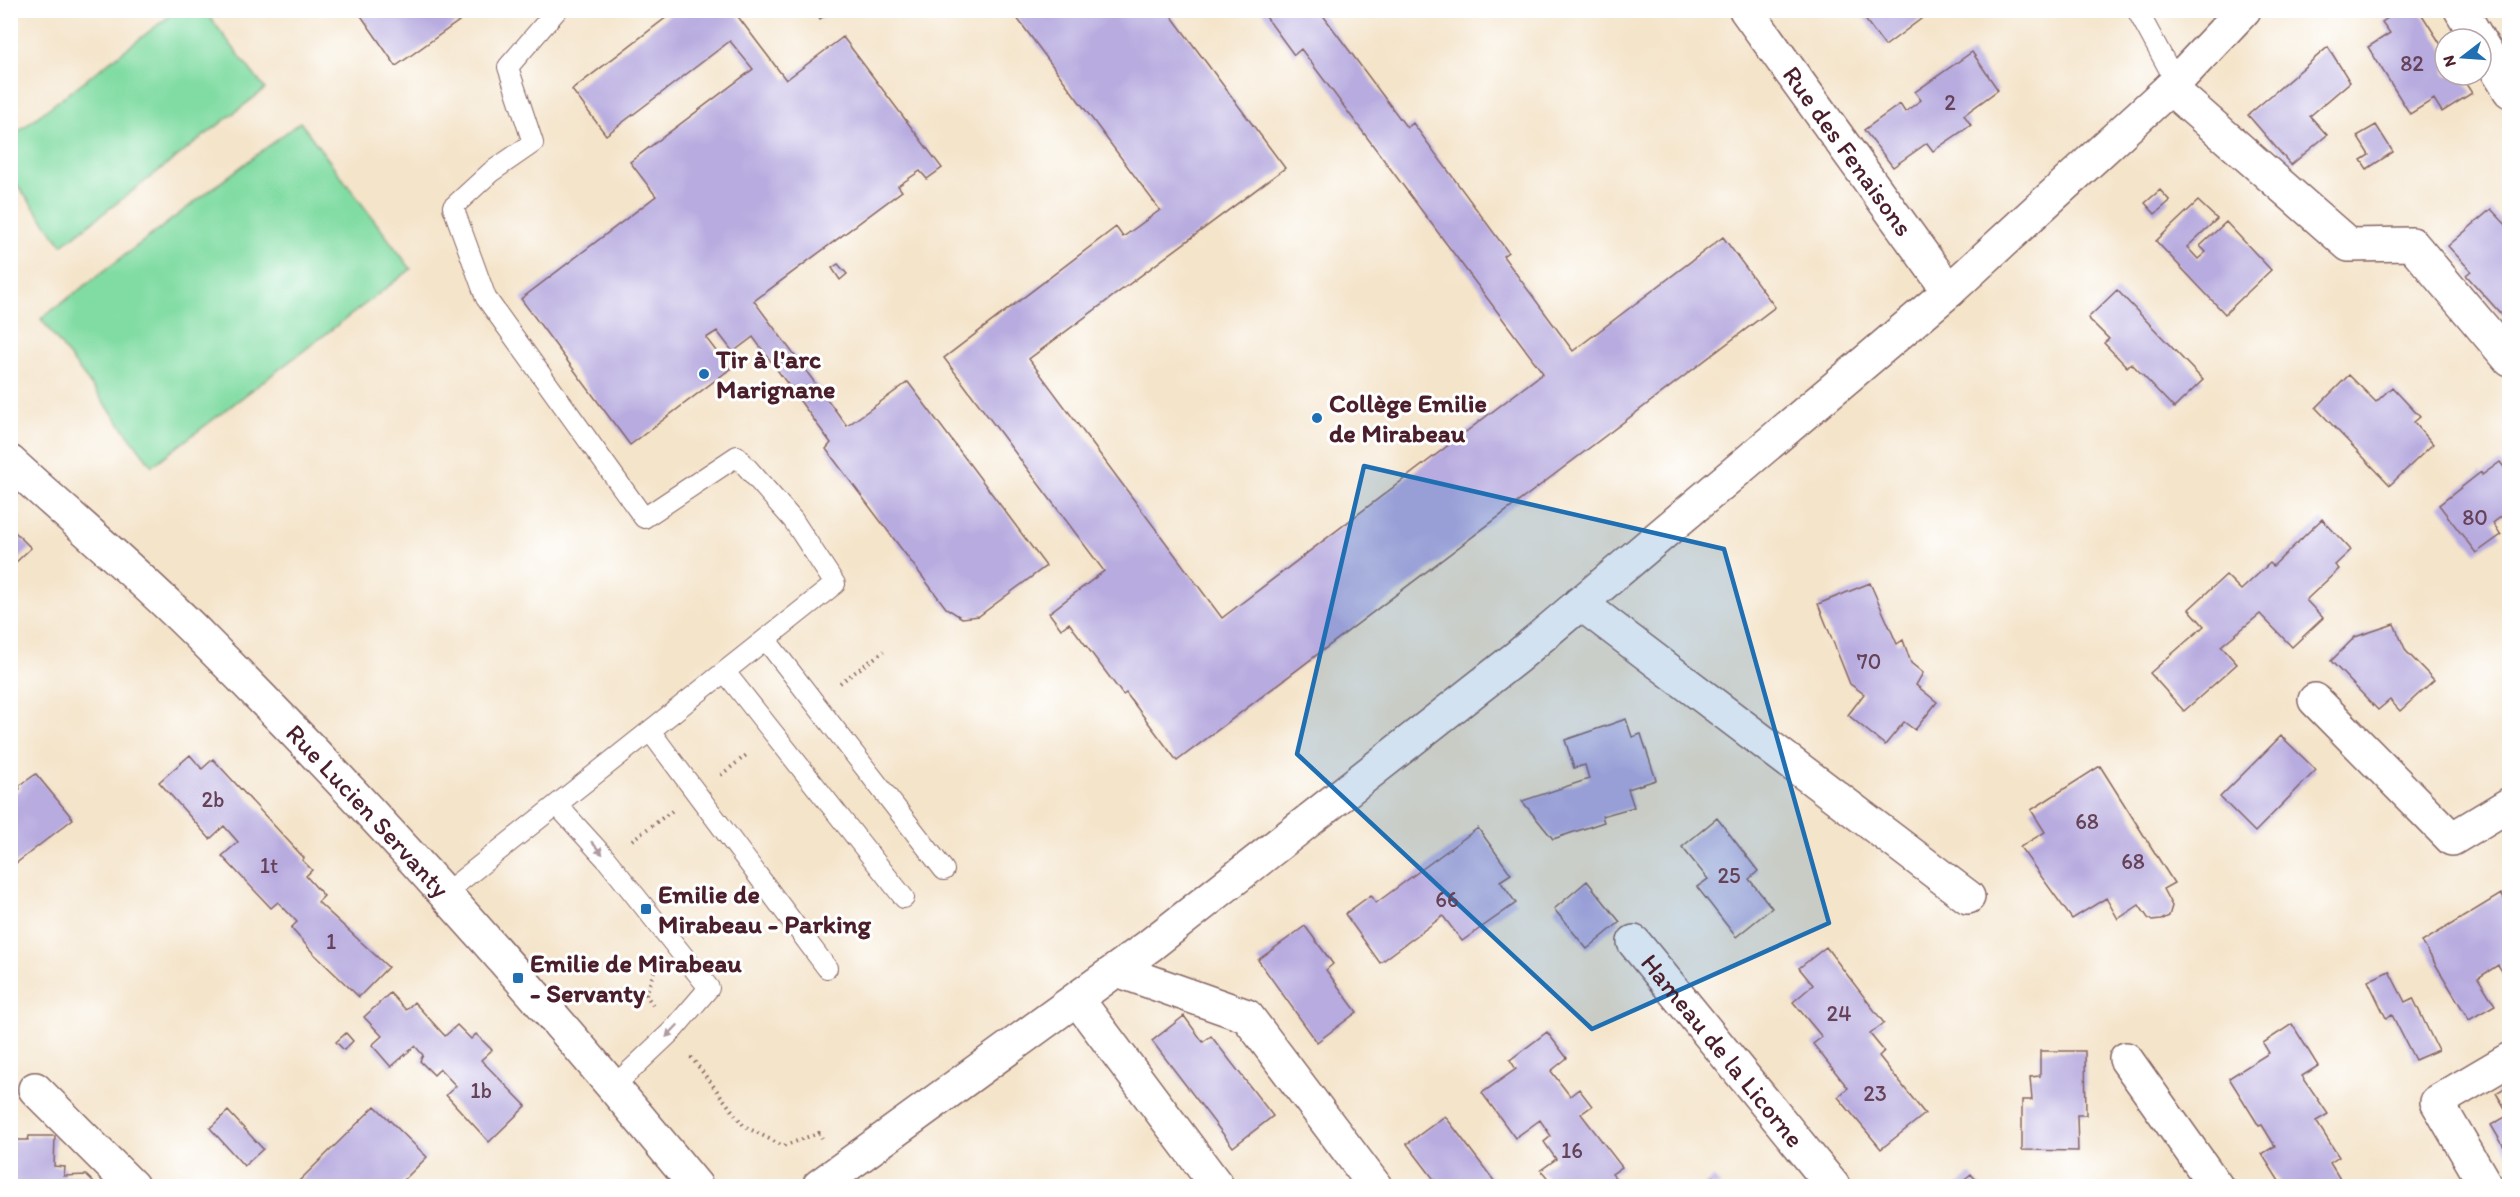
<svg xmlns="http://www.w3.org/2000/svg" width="2520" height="1197" viewBox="0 0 2520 1197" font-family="Itim,sans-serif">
<rect width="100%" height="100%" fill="#fff"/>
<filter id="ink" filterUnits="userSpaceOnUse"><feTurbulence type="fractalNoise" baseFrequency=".0167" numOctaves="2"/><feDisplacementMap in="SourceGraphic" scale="12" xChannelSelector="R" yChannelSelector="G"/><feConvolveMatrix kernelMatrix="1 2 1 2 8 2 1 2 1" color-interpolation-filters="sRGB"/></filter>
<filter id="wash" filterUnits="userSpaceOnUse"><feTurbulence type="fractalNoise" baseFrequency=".008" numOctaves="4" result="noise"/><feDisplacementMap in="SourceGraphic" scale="24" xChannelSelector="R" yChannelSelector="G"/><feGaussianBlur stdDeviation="1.35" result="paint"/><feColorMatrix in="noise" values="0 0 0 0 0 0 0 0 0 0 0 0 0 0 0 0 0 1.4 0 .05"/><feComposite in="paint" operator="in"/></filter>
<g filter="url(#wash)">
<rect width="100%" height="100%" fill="#f4e4ca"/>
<path fill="#81dca3" stroke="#667e67" stroke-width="1.5" d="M 176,11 L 205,11 L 265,89 L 62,245 L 11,177 L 11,137 Z
M 300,122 L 411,269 L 152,466 L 41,319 Z"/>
<g id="blocks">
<path fill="#b7abdf" d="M 357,10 L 452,10 L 459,21 L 396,66 Z
M 676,10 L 733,10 L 786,80 L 843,37 L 942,168 L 927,179 L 920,171 L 898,186 L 902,191 L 754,301 L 847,426 L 908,382 L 1046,566 L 979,616 L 962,618 L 946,608 L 826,449 L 831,443 L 753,337 L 733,352 L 717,331 L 706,338 L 730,369 L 630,445 L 521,299 L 656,196 L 630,162 L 753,69 L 730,41 L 606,135 L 572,90 Z
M 814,10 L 832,10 L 820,19 Z
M 1011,10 L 1167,10 L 1285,168 L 1029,359 L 1222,618 L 1543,373 L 1301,49 L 1294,55 L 1261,10 L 1319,10 L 1407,128 L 1413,123 L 1508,252 L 1503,256 L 1573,351 L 1723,237 L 1775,307 L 1177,761 L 1126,693 L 1123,695 L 1069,623 L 1061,629 L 1049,613 L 1104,571 L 944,358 L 1116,227 L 1123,237 L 1160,210 Z
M 1858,10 L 1933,10 L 1885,46 Z
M 2400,10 L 2419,10 L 2445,51 L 2445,75 L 2460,75 L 2472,93 L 2442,112 L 2434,99 L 2410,114 L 2368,47 L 2390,33 L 2382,22 Z
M 2328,47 L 2350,82 L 2310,116 L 2327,135 L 2291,165 L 2248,115 Z
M 1972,52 L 1998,90 L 1964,115 L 1971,125 L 1933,151 L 1927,143 L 1893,167 L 1864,130 L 1900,104 L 1905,112 L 1921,100 L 1915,92 Z
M 2376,125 L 2393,152 L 2367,169 L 2361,160 L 2369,155 L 2357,136 Z
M 2160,190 L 2170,201 L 2155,214 L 2145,203 Z
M 2198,201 L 2217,219 L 2187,247 L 2198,259 L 2206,252 L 2200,246 L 2226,222 L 2271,270 L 2225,314 L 2156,241 Z
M 2491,209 L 2510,229 L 2510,324 L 2466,275 L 2471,271 L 2448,246 Z
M 838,264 L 847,274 L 840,280 L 832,268 Z
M 2117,290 L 2203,380 L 2174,408 L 2131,363 L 2127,367 L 2104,343 L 2109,339 L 2088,318 Z
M 2349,375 L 2376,402 L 2392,387 L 2420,417 L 2414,422 L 2433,444 L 2390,485 L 2316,408 Z
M 2500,462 L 2507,471 L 2510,470 L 2510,510 L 2493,523 L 2501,535 L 2476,553 L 2439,505 L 2481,472 L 2482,475 Z
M 2322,519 L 2351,550 L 2335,565 L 2339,569 L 2306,600 L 2323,618 L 2292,647 L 2260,614 L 2221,646 L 2237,664 L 2184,711 L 2150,673 L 2204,626 L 2189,609 L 2226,575 L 2241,590 L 2270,563 L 2273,566 Z
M 10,527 L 31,548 L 13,565 L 10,562 Z
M 1870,583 L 1897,644 L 1903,640 L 1911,663 L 1923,673 L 1916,685 L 1937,702 L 1915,730 L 1904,722 L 1885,745 L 1848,715 L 1864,694 L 1850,684 L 1818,604 Z
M 2394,624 L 2406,651 L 2434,680 L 2400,711 L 2390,700 L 2378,710 L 2331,661 L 2355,637 Z
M 1626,719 L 1632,737 L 1641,734 L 1656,780 L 1628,789 L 1634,807 L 1602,816 L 1604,822 L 1553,839 L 1522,801 L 1589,779 L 1585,765 L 1574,768 L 1565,740 Z
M 2281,736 L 2316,770 L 2255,832 L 2220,797 Z
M 190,755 L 202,769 L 213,759 L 304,858 L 302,860 L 312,870 L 306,876 L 324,896 L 318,902 L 388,967 L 359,997 L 314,954 L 291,928 L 297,922 L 278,902 L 271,908 L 222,856 L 238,842 L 224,826 L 210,839 L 159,782 Z
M 2100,766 L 2174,883 L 2163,889 L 2172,906 L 2169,916 L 2161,920 L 2152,921 L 2148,918 L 2139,905 L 2118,919 L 2106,898 L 2072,919 L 2020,847 L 2045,832 L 2031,810 Z
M 36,774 L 73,819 L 10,868 L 10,797 L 20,789 L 19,786 Z
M 1717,818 L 1758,871 L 1749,879 L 1772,908 L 1736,937 L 1697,887 L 1708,879 L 1682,847 Z
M 1478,828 L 1511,874 L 1500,881 L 1516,903 L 1462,941 L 1443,916 L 1380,963 L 1345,914 L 1371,895 L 1376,903 Z
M 1587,881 L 1620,922 L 1587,949 L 1554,909 Z
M 2501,894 L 2510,909 L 2510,983 L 2498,965 L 2478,978 L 2495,1005 L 2469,1020 L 2422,942 Z
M 1305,926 L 1333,964 L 1326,970 L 1357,1012 L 1317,1042 L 1258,960 Z
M 1826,947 L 1884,1023 L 1870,1034 L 1884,1051 L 1879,1056 L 1925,1114 L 1881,1149 L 1838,1097 L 1848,1088 L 1813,1044 L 1822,1037 L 1793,1002 L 1813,985 L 1799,968 Z
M 2389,971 L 2405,1002 L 2413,998 L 2438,1050 L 2415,1060 L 2392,1015 L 2386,1018 L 2368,981 Z
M 390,993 L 406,1010 L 414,1002 L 445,1036 L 457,1025 L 471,1039 L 476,1034 L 492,1050 L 481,1060 L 526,1106 L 489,1142 L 446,1095 L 456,1086 L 440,1069 L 434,1075 L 420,1061 L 423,1055 L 415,1046 L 391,1067 L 372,1045 L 382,1036 L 364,1017 Z
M 1184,1016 L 1203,1042 L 1211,1036 L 1273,1116 L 1233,1147 L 1152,1041 Z
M 2292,1024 L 2318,1066 L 2302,1076 L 2328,1114 L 2316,1121 L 2339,1157 L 2330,1163 L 2343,1184 L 2339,1186 L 2282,1186 L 2262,1154 L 2275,1146 L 2262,1125 L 2259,1126 L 2229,1078 L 2269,1053 L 2263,1043 Z
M 1547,1032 L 1567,1058 L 1551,1071 L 1570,1096 L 1579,1089 L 1592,1106 L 1581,1114 L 1622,1167 L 1612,1174 L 1622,1186 L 1554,1186 L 1541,1170 L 1556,1159 L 1544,1142 L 1551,1136 L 1540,1120 L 1515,1138 L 1482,1093 L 1516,1069 L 1510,1060 Z
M 346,1033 L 353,1041 L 344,1050 L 336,1042 Z
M 2040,1051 L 2085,1051 L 2086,1115 L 2077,1115 L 2078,1151 L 2022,1150 L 2022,1100 L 2032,1100 L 2030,1077 L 2040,1076 Z
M 2510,1085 L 2510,1157 L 2491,1125 L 2509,1115 L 2496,1093 Z
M 375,1106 L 427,1157 L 398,1186 L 300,1186 L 297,1183 Z
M 228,1111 L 263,1149 L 244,1166 L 210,1128 Z
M 1445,1116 L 1498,1186 L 1439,1186 L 1407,1144 Z
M 29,1136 L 55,1136 L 54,1166 L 65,1167 L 64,1176 L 86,1175 L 97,1186 L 10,1186 L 10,1140 L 28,1140 Z
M 1971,1174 L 1981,1186 L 1956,1186 Z
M 1713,1177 L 1721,1186 L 1703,1186 Z"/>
</g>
</g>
<g filter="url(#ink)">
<use href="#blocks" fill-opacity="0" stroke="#866463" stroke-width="1.5"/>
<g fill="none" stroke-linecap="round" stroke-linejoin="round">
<g stroke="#866463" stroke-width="22">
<path id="service" d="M 2137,10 L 2176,82
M 766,640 L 944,870
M 725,672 L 904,898
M 650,731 L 827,968
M 557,805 L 606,859 L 709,988 L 672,1031 L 614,1086
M 444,894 L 835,584 L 793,520 L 737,456 L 644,518 L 486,298 L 453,207 L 491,172 L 533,143 L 508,67 L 557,10"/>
</g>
<g stroke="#866463" stroke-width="36">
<g id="minor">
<path id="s1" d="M 1746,10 L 1949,291"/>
<path d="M 2461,10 L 2478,39"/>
<path d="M 2481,44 L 2510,91"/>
<path d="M 2170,88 L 2349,245 L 2412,244 L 2510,360"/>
<path d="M 1580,603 L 1968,897"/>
<path d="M 2315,700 L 2452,839 L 2510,804"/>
<path id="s2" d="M 1634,942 L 1833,1186"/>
<path d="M 1117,970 L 1247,1016 L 1375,1186"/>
<path d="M 1077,999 L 1217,1186"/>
<path d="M 2126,1059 L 2216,1186"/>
<path d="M 35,1089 L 132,1186"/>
<path d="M 2486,1186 L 2437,1102 L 2510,1059"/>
</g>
</g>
<g stroke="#866463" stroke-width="36">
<g id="tertiary">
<path id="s3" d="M 10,462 C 74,521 142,577 203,639 C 377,812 540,997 696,1186"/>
<path d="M 819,1186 L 1149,946 L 1517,657 L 1949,291 L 2170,88 L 2244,10"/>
</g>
</g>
<path stroke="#866463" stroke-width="4" stroke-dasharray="1.5 4.5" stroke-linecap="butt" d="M 840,683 L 884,651
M 721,775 L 749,753
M 632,840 L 672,811
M 653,1005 L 646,995 L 655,969
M 691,1057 L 744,1126 L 783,1146 L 819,1133 L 822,1138"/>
<use href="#service" stroke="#fff" stroke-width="20"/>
<use href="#minor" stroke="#fff" stroke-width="33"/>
<use href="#tertiary" stroke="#fff" stroke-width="33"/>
</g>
<defs><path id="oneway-solid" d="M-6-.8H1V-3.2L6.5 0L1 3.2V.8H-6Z" transform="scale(1.5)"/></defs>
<g fill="#ae9aa0">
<use href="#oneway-solid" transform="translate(597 848) rotate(48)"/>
<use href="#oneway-solid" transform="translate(672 1031) rotate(134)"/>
</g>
</g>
<path fill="#1f6fb2" fill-opacity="0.2" stroke="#1f6fb2" stroke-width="4.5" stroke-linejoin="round" d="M 1364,466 L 1724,549 L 1829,923 L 1592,1029 L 1297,754 Z"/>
<g fill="#1f6fb2" stroke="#fff" stroke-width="2">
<circle cx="704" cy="374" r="6"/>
<circle cx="1317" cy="418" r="6"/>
<rect x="640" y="903" width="12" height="12" rx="3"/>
<rect x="512" y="972" width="12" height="12" rx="3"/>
</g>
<g text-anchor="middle" stroke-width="6" stroke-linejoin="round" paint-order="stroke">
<g font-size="22" fill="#654258">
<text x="2412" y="71">82</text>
<text x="1950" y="110">2</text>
<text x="2475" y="525">80</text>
<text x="1869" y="669">70</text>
<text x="213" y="807">2b</text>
<text x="2087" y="829">68</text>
<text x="2133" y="869">68</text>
<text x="269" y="873">1t</text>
<text x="1729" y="883">25</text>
<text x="1447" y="907">66</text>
<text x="331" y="949">1</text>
<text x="1839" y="1021">24</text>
<text x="481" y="1098">1b</text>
<text x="1875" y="1101">23</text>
<text x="1572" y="1158">16</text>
</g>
<g font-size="26" fill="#4a1f2b" stroke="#fff">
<text dy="9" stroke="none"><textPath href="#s1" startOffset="174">Rue des Fenaisons</textPath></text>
<text dy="9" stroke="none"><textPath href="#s3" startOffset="500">Rue Lucien Servanty</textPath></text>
<text dy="9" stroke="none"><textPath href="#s2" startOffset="140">Hameau de la Licorne</textPath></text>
</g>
<g font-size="26" font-weight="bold" fill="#4a1f2b" stroke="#fff" text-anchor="start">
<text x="716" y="368">Tir à l'arc<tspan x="716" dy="30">Marignane</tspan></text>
<text x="1329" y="412">Collège Emilie<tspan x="1329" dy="30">de Mirabeau</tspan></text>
<text x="658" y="903">Emilie de<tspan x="658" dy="30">Mirabeau - Parking</tspan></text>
<text x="530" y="972">Emilie de Mirabeau<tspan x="530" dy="30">- Servanty</tspan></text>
</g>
</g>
<rect width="2520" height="1197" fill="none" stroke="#fff" stroke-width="36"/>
<g transform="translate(2463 57) rotate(253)"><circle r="28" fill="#ffffff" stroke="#b7a5aa" stroke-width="1.5"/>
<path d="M0-4.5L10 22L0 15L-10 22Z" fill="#1f6fb2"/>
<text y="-9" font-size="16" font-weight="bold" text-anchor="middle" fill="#4a1f2b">N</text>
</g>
</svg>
